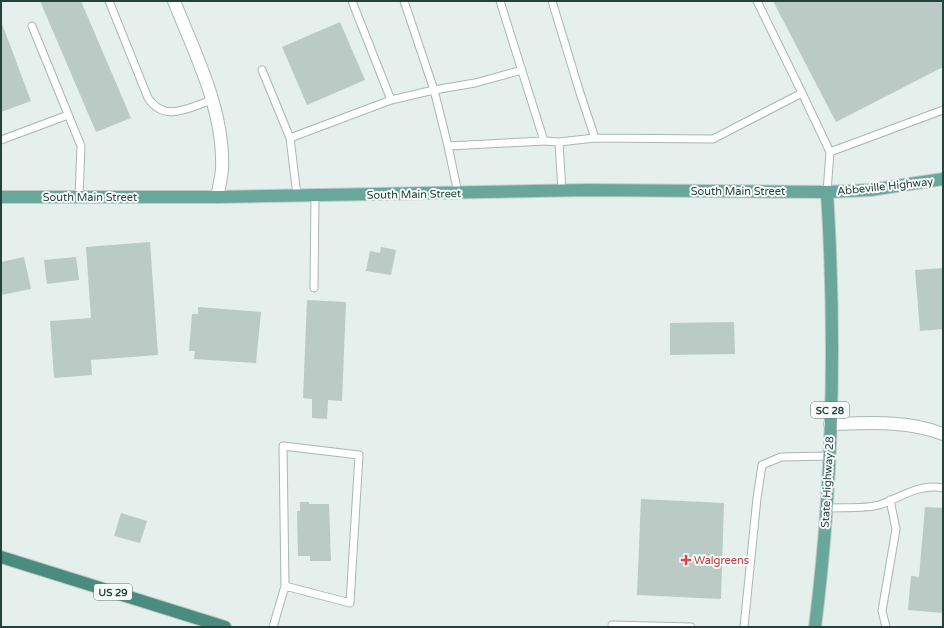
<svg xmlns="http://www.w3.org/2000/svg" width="944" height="628" viewBox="0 0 944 628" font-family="'Varela Round',sans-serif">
<rect width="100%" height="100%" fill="#e5efeb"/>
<path fill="#bacac4" d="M 40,1 L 81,1 L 131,118 L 96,132 Z
M 773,1 L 943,1 L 943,67 L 836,122 Z
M 1,21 L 31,101 L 1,112 Z
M 340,22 L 365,80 L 307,105 L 282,47 Z
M 150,242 L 158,355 L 91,360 L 92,375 L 54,378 L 50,321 L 91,318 L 86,247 Z
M 381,247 L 396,250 L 391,275 L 366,271 L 370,251 L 380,253 Z
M 24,257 L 31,289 L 1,295 L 1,262 Z
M 76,257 L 79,280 L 47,284 L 44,260 Z
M 943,268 L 943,329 L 920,331 L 915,270 Z
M 307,300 L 346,302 L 342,401 L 328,400 L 327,419 L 312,418 L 312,399 L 303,398 Z
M 198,307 L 261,312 L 256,363 L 194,359 L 195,351 L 189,351 L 192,314 L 198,314 Z
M 734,322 L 735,354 L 670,355 L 670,323 Z
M 641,499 L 724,503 L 721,599 L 637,595 Z
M 300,502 L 309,502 L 309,504 L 329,504 L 331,561 L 310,561 L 310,556 L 298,556 L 297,511 L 300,511 Z
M 925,507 L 943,508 L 943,613 L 908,610 L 911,576 L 919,577 Z
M 121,513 L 147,521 L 140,543 L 114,536 Z"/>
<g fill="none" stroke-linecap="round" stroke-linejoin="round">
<g stroke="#a7b8b3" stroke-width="9">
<path id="service" d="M 109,1 L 148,98 C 165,123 188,108 212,100
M 352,1 L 391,100
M 404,1 L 434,90 L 475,83 L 522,70
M 500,1 L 544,141
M 552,1 L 580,93 L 595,138
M 757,1 L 802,93
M 32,26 L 81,146 L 79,197
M 262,70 L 290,138
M 1,140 L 68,115
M 559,142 L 562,191
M 448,146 L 458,193
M 830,152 L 943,110
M 297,195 L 290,138 L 391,100 L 434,90 L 448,146 L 544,141 L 559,142 L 595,138 L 713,139 L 802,93 L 830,152 L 827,192
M 314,288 L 315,195
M 826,508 C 841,507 865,509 879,505 C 900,498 919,483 943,488
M 273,627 L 285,586 L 283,446 L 359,455 L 350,603 L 285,586
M 612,627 L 612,625 L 691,627
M 744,627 L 757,498 L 762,465 L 781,457 L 829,456
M 886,627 L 882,611 L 896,529 L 890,500"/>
</g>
<g stroke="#a7b8b3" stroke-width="14">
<path id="minor" d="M 174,1 C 195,54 225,111 222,170 C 221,179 219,188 217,197"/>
</g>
<g stroke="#a7b8b3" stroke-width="14">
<path id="tertiary" d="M 830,424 C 868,423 907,420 943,434"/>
</g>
<g stroke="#c1cac8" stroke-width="14">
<path id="primary" d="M 1,197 L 217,197 L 589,190 L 827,192 L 870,190 L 943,179
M 815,627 C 833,484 836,336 827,192"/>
</g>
<g stroke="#c1cac8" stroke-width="14">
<path id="trunk" d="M 1,557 L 225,627"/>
</g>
<use href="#service" stroke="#fff" stroke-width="7"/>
<use href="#minor" stroke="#fff" stroke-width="12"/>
<use href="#tertiary" stroke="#fff" stroke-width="12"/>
<use href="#primary" stroke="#68a79a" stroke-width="12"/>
<use href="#trunk" stroke="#4a8c80" stroke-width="12"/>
</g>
<path fill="#e0444e" stroke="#f6fbf9" stroke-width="1.5" d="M684 554h4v4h4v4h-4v4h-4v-4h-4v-4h4z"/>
<g text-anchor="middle" stroke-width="4" stroke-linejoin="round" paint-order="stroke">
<g fill="#f6fbf9" stroke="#627a74" stroke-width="1">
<rect x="811" y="402" width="38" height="16" rx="3"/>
<rect x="94" y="584" width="38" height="16" rx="3"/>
</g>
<g font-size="10" font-weight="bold" fill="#23423b">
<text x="830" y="414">SC 28</text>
<text x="113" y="596">US 29</text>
</g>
<g font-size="11" fill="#23423b" stroke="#f6fbf9">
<text transform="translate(885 186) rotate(-6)" y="4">Abbeville Highway</text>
<text x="738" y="195">South Main Street</text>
<text transform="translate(414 194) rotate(-1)" y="4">South Main Street</text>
<text x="90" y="201">South Main Street</text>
<text transform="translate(827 482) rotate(-87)" y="4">State Highway 28</text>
</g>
<g font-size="11" fill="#be3a42" stroke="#f6fbf9" text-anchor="start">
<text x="694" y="564">Walgreens</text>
</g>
</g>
<rect width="944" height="628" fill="none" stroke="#23423b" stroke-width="4"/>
</svg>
